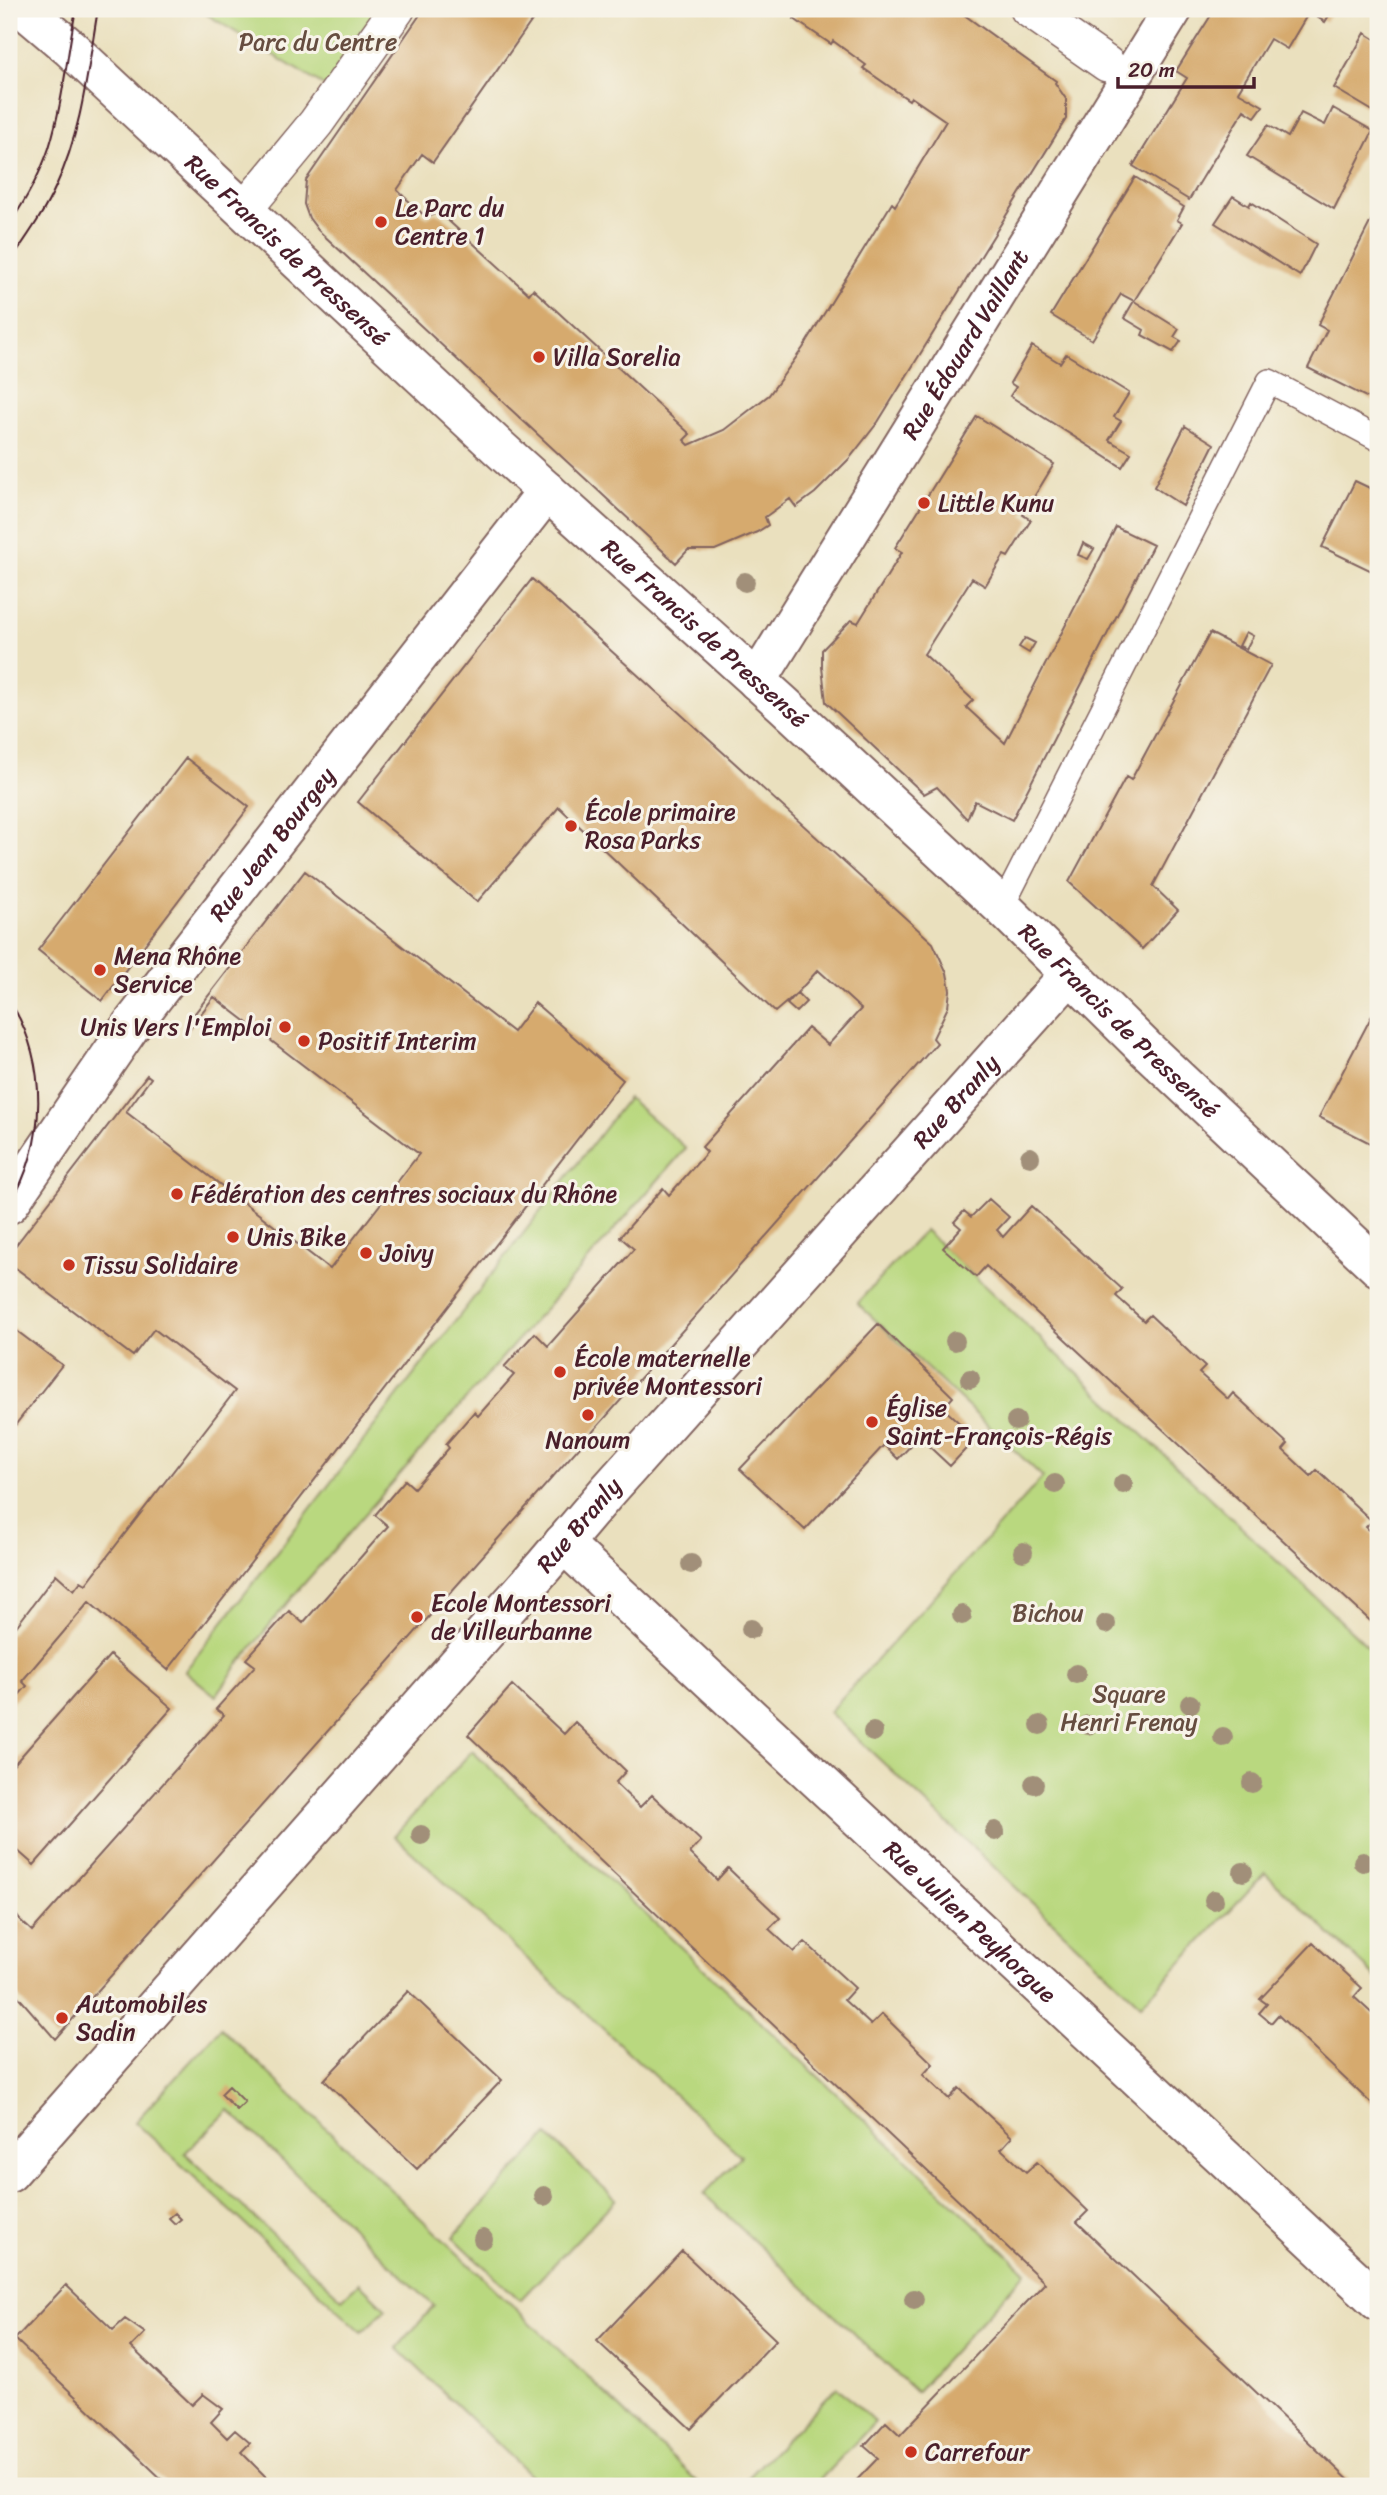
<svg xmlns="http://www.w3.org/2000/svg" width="1387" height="2495" viewBox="0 0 1387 2495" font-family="Sriracha,sans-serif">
<rect width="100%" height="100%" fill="#f7f3e8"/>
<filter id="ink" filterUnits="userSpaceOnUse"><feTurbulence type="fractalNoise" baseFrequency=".0143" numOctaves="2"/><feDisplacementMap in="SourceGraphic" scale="14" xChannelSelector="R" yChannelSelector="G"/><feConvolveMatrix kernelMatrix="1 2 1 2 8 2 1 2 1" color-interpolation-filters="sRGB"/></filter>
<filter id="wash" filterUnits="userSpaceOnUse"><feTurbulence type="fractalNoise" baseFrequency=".00686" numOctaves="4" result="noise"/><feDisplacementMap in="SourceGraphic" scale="28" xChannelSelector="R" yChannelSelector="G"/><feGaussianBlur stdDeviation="1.57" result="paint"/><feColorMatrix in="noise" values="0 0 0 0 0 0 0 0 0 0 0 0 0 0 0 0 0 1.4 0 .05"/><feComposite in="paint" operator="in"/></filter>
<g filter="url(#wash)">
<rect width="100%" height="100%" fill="#eae0be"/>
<path fill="#b9d87f" stroke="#827c55" stroke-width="2" d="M 198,9 L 381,9 L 327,88 Z
M 628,1098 L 686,1148 L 288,1602 L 237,1666 L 216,1696 L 185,1671 Z
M 925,1230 L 1378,1656 L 1378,1979 L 1265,1873 L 1141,2005 L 829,1712 L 1043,1477 L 857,1303 Z
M 472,1751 L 1026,2272 L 916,2392 L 704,2194 L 741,2156 L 394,1836 Z
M 221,2028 L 702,2486 L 541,2486 L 397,2348 L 434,2306 L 229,2110 L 185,2153 L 342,2299 L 359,2283 L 386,2309 L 362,2332 L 135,2122 Z
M 547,2135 L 616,2199 L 520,2300 L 453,2237 Z
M 837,2387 L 875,2422 L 814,2486 L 740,2486 Z"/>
<g id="blocks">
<path fill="#d6aa6e" d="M 424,9 L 540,9 L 433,162 L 422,154 L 397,190 L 427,218 L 436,213 L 442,215 L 529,294 L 533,289 L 690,434 L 684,440 L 689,445 L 724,430 L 769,395 L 803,348 L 892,203 L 895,206 L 946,121 L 911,97 L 909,100 L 863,68 L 866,65 L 833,41 L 831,44 L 794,19 L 796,15 L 787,9 L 956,9 L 1056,81 L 1055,83 L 1066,99 L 1066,119 L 878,422 L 849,459 L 815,493 L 796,507 L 790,499 L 765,517 L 768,525 L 757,532 L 715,550 L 688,550 L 676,563 L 318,230 L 309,218 L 304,204 L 306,180 Z
M 1215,9 L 1326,9 L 1331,12 L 1325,22 L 1309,12 L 1287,49 L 1270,39 L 1238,92 L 1263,106 L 1255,117 L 1244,110 L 1189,200 L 1133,166 L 1187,78 L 1176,71 Z
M 1365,33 L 1378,41 L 1378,114 L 1334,88 Z
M 1333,108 L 1373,131 L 1334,209 L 1247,156 L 1268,125 L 1288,137 L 1301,113 L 1325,125 Z
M 1135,177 L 1184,207 L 1177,220 L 1182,223 L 1134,301 L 1121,294 L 1092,340 L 1051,315 Z
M 1233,196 L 1249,206 L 1251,202 L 1316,244 L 1300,276 L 1215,223 Z
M 1378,207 L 1378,403 L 1308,368 L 1327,330 L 1318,325 Z
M 1134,301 L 1179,329 L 1174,337 L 1181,341 L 1173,352 L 1142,335 L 1144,330 L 1124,318 Z
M 1032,346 L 1060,363 L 1066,354 L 1129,393 L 1114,417 L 1121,421 L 1109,440 L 1131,453 L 1122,467 L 1010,396 L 1016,387 L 1010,383 Z
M 977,416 L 1054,464 L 1023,515 L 1031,520 L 1008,557 L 1004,555 L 985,586 L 972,578 L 924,654 L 973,700 L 966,707 L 1005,743 L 1116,527 L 1153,545 L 1012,820 L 975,801 L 967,819 L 937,787 L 924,794 L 826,702 L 822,667 L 822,650 L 851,620 L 858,623 L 902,552 L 895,548 Z
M 1185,426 L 1214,444 L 1183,506 L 1154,487 Z
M 1355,481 L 1378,492 L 1378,574 L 1322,547 Z
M 1083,543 L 1094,549 L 1088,559 L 1078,555 Z
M 532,579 L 933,943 L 947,973 L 950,990 L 948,1007 L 933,1038 L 937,1043 L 55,2039 L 9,1986 L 9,1905 L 20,1920 L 32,1931 L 224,1715 L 216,1709 L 255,1666 L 246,1659 L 289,1611 L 303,1623 L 388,1526 L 375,1515 L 405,1480 L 414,1488 L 449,1448 L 446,1444 L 474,1412 L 478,1416 L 514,1375 L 504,1367 L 535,1333 L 548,1346 L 634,1249 L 620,1237 L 663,1188 L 669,1195 L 707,1152 L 702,1147 L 808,1028 L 828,1045 L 861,1009 L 818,970 L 797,993 L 806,1002 L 796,1012 L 787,1004 L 797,993 L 775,1012 L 559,807 L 477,902 L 358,802 Z
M 1246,632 L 1253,636 L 1246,649 L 1239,646 Z
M 1210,633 L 1271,665 L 1153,886 L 1178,910 L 1142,949 L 1069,882 L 1126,777 L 1131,780 Z
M 1025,638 L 1035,643 L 1029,653 L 1019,647 Z
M 186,758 L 249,807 L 102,1001 L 38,950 Z
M 305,871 L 513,1032 L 535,1003 L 623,1080 L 168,1670 L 89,1602 L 22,1681 L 27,1686 L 9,1706 L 9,1636 L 56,1574 L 74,1590 L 81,1581 L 86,1584 L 235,1391 L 154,1329 L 133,1356 L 9,1263 L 9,1254 L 147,1075 L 151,1078 L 126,1112 L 330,1269 L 419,1154 L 214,997 L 189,1029 L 185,1026 Z
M 1378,1004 L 1378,1147 L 1319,1117 Z
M 989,1199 L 1009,1217 L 997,1230 L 1003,1237 L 1031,1206 L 1122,1289 L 1116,1296 L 1144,1321 L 1150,1315 L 1205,1367 L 1199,1373 L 1228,1399 L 1233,1393 L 1288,1444 L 1283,1450 L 1311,1476 L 1317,1470 L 1372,1521 L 1366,1527 L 1378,1538 L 1378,1628 L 986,1266 L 976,1277 L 943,1248 L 961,1228 L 954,1222 L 964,1211 L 971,1217 Z
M 878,1324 L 953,1397 L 943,1408 L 976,1438 L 950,1466 L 919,1437 L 898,1459 L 884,1445 L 805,1530 L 740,1469 Z
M 9,1325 L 62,1365 L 9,1433 Z
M 110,1655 L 172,1708 L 34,1865 L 9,1843 L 9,1770 Z
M 512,1685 L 564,1734 L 575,1722 L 626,1771 L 615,1783 L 640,1807 L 652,1795 L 701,1841 L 690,1853 L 717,1880 L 728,1868 L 780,1918 L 769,1929 L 794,1952 L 805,1942 L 855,1988 L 844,2000 L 871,2025 L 882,2014 L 933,2064 L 923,2075 L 949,2099 L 959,2088 L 1012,2137 L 1001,2149 L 1026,2172 L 1037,2162 L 1088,2211 L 1077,2222 L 1355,2486 L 851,2486 L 878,2458 L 864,2446 L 886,2422 L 900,2435 L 1045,2283 L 468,1735 Z
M 1313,1943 L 1362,1988 L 1354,1997 L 1378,2019 L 1378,2110 L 1278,2015 L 1271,2023 L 1259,2013 L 1267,2004 L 1260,1999 Z
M 408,1991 L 502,2080 L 417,2169 L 324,2080 Z
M 229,2086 L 245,2102 L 237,2110 L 221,2094 Z
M 175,2213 L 181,2219 L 175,2224 L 169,2218 Z
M 682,2251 L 776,2340 L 691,2429 L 597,2341 Z
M 66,2285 L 113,2330 L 125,2319 L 145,2333 L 131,2347 L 192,2405 L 203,2394 L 223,2409 L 211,2422 L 227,2438 L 235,2430 L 250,2443 L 241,2452 L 275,2486 L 169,2486 L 15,2339 Z"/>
</g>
</g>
<g filter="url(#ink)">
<use href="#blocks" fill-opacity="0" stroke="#82635e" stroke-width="2"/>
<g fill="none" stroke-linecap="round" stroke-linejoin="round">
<g stroke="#82635e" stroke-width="26">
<path id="service" d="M 1002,907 L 1269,381 L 1378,439"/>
</g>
<g stroke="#82635e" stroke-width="38">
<path id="pedestrian" d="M 1028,9 L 1107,64
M 244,210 L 316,123 L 397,9"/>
</g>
<g stroke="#82635e" stroke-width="42">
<g id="minor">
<path id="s1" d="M 757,681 L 1173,9"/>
<path id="s2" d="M 9,1204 L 130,1027 L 547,491"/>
<path id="s3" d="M 563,1543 L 1378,2301"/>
<path id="s4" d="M 9,2173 L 544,1566 L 606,1493 L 1070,974"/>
</g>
</g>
<g stroke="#82635e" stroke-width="42">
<g id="tertiary">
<path id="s5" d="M 24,9 L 70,48 L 499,448 L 784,705 L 1002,907 L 1145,1048 L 1378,1267"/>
</g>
</g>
<use href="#service" stroke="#fff" stroke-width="23"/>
<use href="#pedestrian" stroke="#fff" stroke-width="35"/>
<use href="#minor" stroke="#fff" stroke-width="38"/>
<use href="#tertiary" stroke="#fff" stroke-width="38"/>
<path stroke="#4a1f2b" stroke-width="2" d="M 9,225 C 25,201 40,175 49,148 C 63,103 67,55 76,9
M 9,263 C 26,238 44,213 56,186 C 82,131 88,68 98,9
M 9,1000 C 49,1062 47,1143 9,1206
M 9,1061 L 14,1101 L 9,1144"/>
</g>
<g fill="#a18f79">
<circle cx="745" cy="582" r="10"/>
<circle cx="1030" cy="1157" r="10"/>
<circle cx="955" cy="1341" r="10"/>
<circle cx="970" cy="1379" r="10"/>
<circle cx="1016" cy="1421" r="10"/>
<circle cx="1055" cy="1484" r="10"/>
<circle cx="1123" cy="1484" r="10"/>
<circle cx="1023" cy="1552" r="10"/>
<circle cx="691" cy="1564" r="10"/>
<circle cx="962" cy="1615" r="10"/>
<circle cx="1106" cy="1624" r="10"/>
<circle cx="751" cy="1629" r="10"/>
<circle cx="1076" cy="1674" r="10"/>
<circle cx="1190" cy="1704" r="10"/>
<circle cx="1040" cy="1725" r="10"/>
<circle cx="1088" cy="1725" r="10"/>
<circle cx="873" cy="1732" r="10"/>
<circle cx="1223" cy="1737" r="10"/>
<circle cx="1252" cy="1783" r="10"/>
<circle cx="1034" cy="1784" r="10"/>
<circle cx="995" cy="1831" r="10"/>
<circle cx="421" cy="1835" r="10"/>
<circle cx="1363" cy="1862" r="10"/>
<circle cx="1243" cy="1872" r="10"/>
<circle cx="1214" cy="1900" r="10"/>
<circle cx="544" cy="2196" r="10"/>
<circle cx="483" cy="2239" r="10"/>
<circle cx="914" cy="2299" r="10"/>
</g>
</g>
<g fill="#c8321e" stroke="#f7f3e8" stroke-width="2.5">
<circle cx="381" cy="222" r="7"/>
<circle cx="539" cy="357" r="7"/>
<circle cx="924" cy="503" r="7"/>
<circle cx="571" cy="826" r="7"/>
<circle cx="100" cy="970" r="7"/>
<circle cx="285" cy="1027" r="7"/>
<circle cx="304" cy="1041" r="7"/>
<circle cx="177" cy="1194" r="7"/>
<circle cx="233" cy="1237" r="7"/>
<circle cx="366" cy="1253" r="7"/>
<circle cx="69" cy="1265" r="7"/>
<circle cx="560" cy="1372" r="7"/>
<circle cx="588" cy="1415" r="7"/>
<circle cx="872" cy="1422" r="7"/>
<circle cx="417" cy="1617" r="7"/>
<circle cx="62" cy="2018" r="7"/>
<circle cx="911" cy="2452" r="7"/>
</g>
<g text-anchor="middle" stroke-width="6" stroke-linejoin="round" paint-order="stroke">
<g font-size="24" fill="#664d40" stroke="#f7f3e8">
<text x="318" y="50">Parc du Centre</text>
<text x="1048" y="1621">Bichou</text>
<text x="1129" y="1702">Square<tspan x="1129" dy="28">Henri Frenay</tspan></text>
</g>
<g font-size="24" fill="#4a1f2b" stroke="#f7f3e8" text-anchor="start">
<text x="395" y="216">Le Parc du<tspan x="395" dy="28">Centre 1</tspan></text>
<text x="553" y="365">Villa Sorelia</text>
<text x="938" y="511">Little Kunu</text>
<text x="585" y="820">École primaire<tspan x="585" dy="28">Rosa Parks</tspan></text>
<text x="114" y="964">Mena Rhône<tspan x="114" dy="28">Service</tspan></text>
<text x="271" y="1035" text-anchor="end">Unis Vers l'Emploi</text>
<text x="318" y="1049">Positif Interim</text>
<text x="191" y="1202">Fédération des centres sociaux du Rhône</text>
<text x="247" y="1245">Unis Bike</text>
<text x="380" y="1261">Joivy</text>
<text x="83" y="1273">Tissu Solidaire</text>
<text x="574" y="1366">École maternelle<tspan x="574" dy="28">privée Montessori</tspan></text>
<text x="886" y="1416">Église<tspan x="886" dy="28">Saint-François-Régis</tspan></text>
<text x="588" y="1448" text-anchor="middle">Nanoum</text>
<text x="431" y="1611">Ecole Montessori<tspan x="431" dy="28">de Villeurbanne</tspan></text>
<text x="76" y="2012">Automobiles<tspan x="76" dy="28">Sadin</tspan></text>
<text x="925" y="2460">Carrefour</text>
</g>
<g font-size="24" fill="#4a1f2b" stroke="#f7f3e8">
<text dy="8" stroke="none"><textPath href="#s5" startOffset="357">Rue Francis de Pressensé</textPath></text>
<text dy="8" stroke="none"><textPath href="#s1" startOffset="396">Rue Édouard Vaillant</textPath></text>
<text dy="8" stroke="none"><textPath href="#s5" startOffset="924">Rue Francis de Pressensé</textPath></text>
<text dy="8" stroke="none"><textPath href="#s2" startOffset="446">Rue Jean Bourgey</textPath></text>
<text dy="8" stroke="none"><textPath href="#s5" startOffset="1491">Rue Francis de Pressensé</textPath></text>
<text dy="8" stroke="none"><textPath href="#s4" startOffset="1430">Rue Branly</textPath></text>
<text dy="8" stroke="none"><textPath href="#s4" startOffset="863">Rue Branly</textPath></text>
<text dy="8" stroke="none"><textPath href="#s3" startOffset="556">Rue Julien Peyhorgue</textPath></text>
</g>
</g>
<rect width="1387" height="2495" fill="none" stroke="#f7f3e8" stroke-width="35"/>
<path d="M1118 77v10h136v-10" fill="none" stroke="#4a1f2b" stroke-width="3.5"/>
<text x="1128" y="77" font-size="21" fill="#4a1f2b" stroke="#f7f3e8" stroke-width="5" paint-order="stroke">20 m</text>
</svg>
